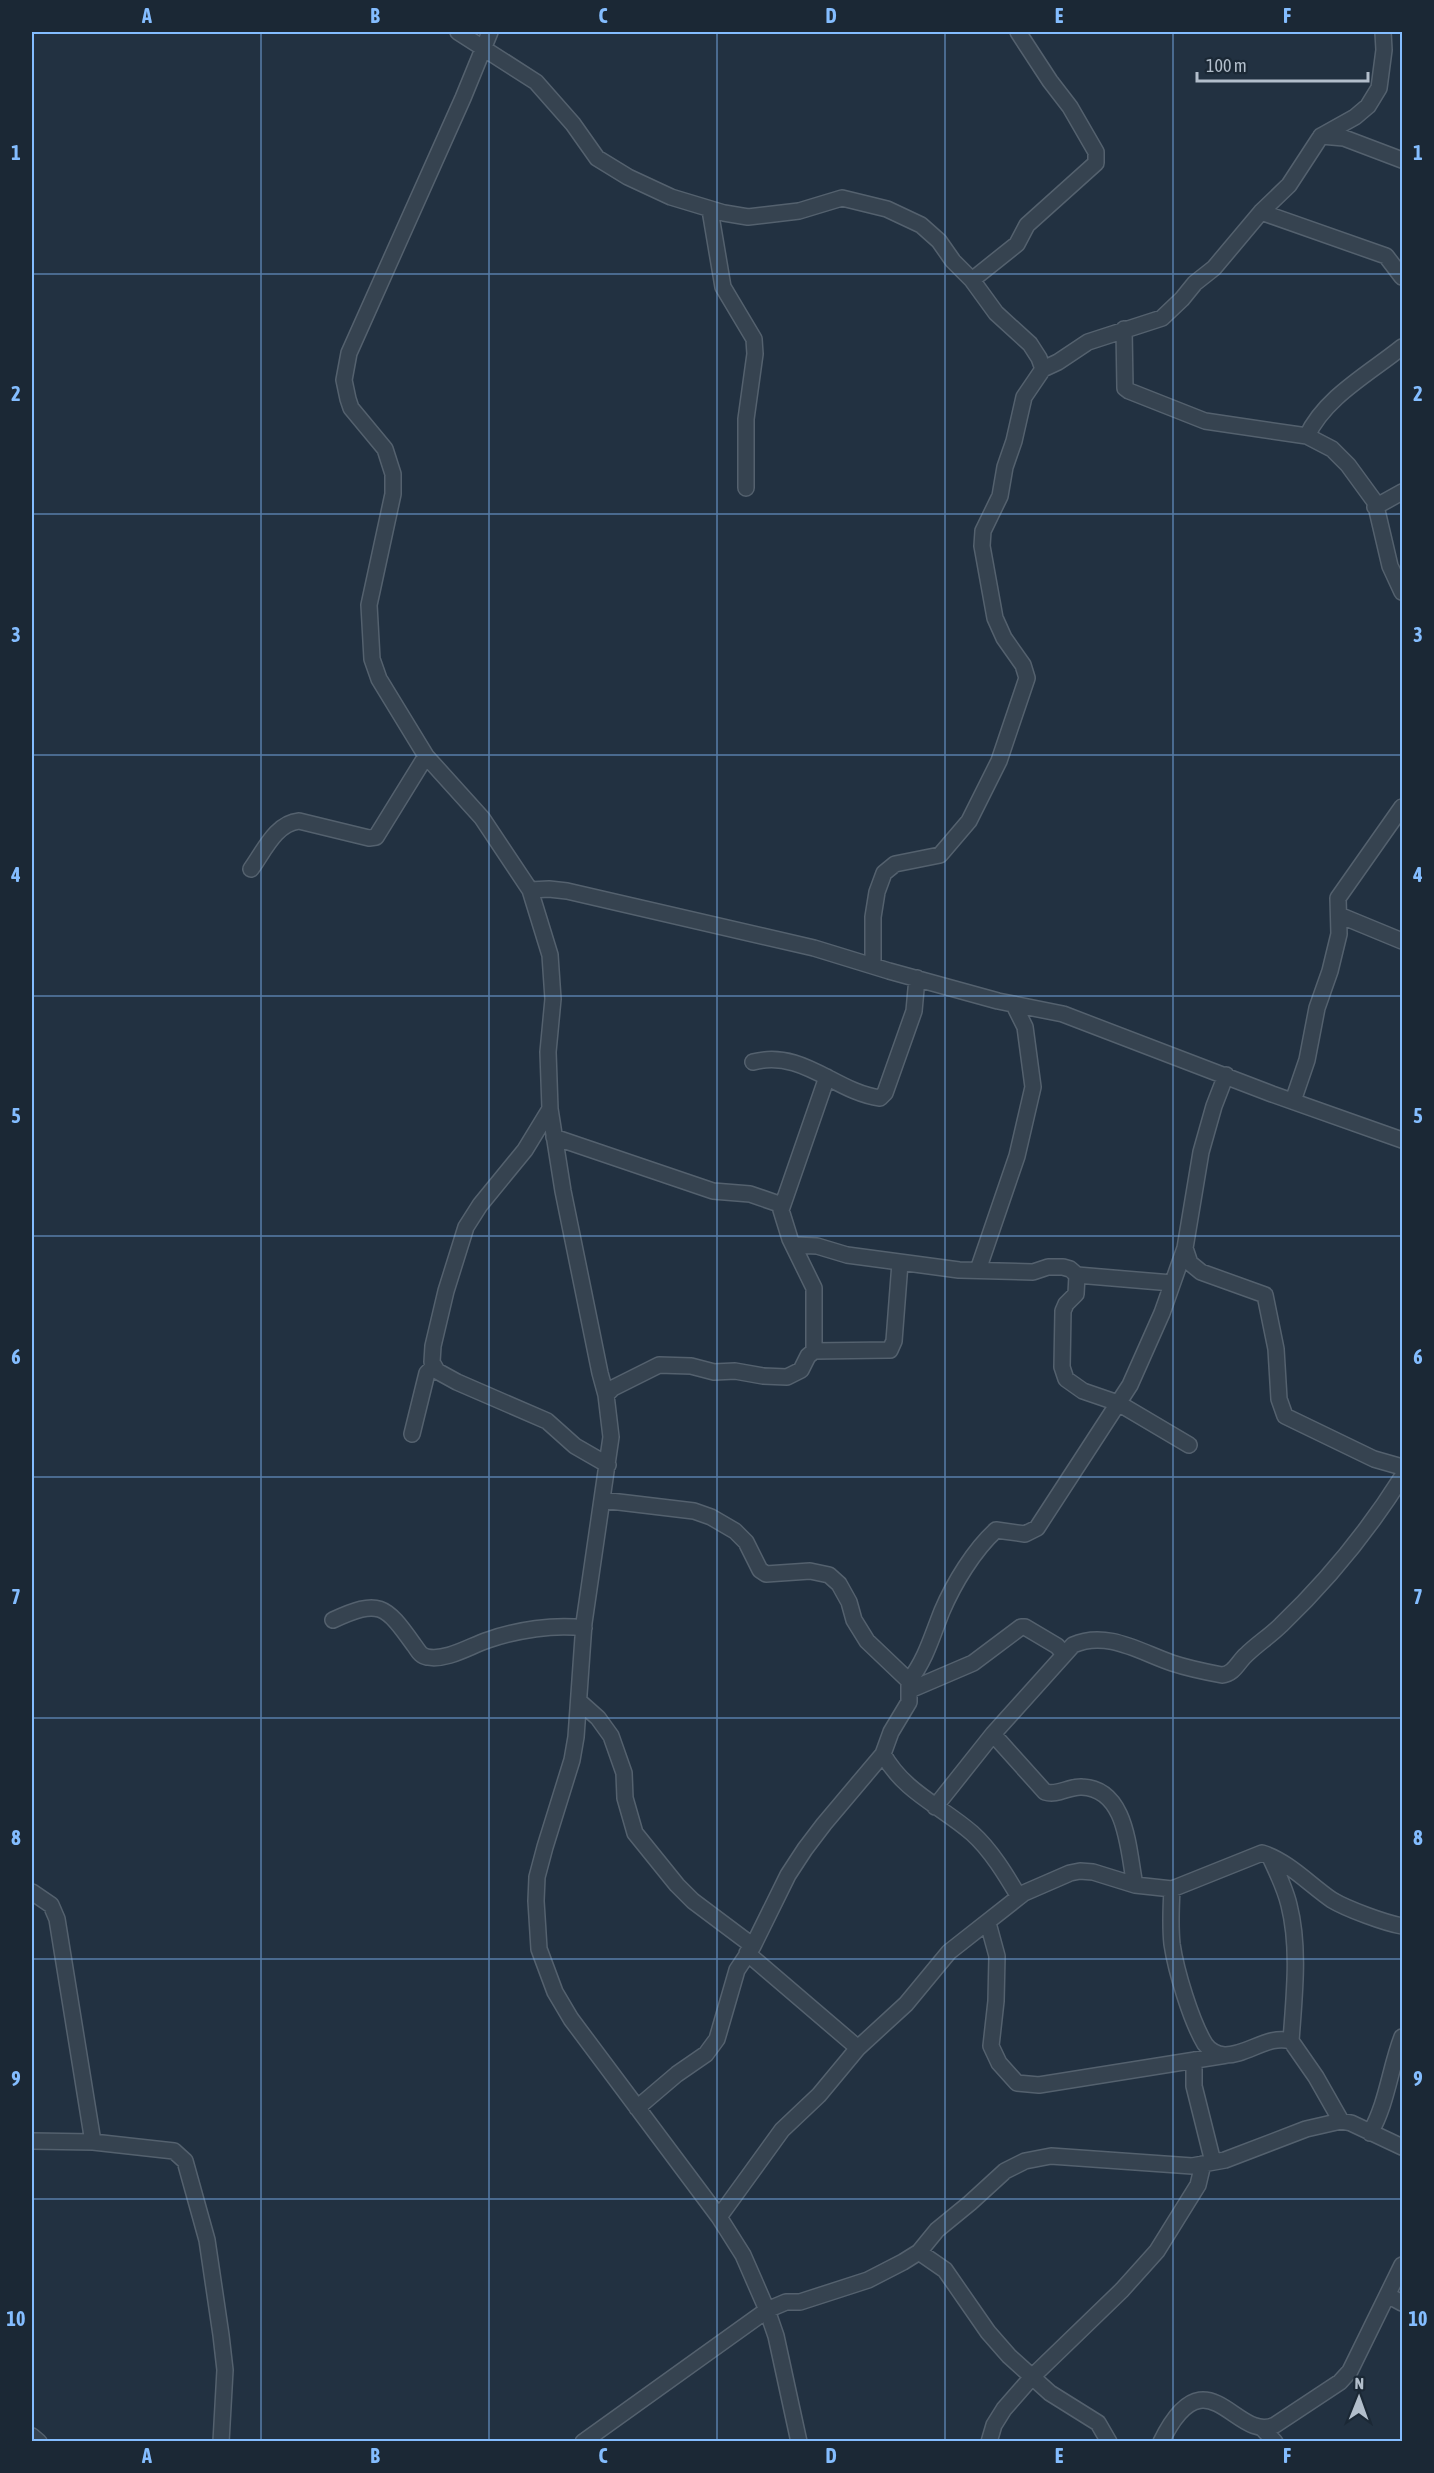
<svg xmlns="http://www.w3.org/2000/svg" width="1434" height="2473" viewBox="0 0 1434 2473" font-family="'Asap Condensed',sans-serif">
<rect width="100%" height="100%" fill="#223141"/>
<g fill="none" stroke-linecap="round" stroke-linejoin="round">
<g stroke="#54616e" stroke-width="18">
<path id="minor" d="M 458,32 L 536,82 L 573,124 L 597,158 L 628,177 L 671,197 L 724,213 L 748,217 L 799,211 L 842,198 L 887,209 L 921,225 L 939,241 L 953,261 L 972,280 L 996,313 L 1030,344 L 1039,358 L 1043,369
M 490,32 L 463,98 L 349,353 L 344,380 L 348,399 L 351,408 L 385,449 L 393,474 L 393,494 L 369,605 L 372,659 L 379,679 L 426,756 L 482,818 L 530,890 L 550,955 L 553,999 L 548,1052 L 550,1109 L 563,1191 L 600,1373 L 606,1395 L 611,1437 L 584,1623 L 576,1737 L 572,1760 L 545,1847 L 537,1877 L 536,1901 L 539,1949 L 555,1992 L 571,2019 L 719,2217 L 743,2255 L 767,2310 L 583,2442
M 1321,136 L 1344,138 L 1402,160
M 710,210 L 723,287 L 754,339 L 755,354 L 746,419 L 746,488
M 1261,212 L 1386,256 L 1402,277
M 972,280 L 1017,244 L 1027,225 L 1096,163 L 1096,152 L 1070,107 L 1050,81 L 1018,32
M 1124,329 L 1125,388 L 1129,391 L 1205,421 L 1307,436 L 1332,449 L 1348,465 L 1375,502 L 1390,566 L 1402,592
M 1307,436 C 1325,397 1370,373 1402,347
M 1375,507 L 1402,492
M 251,869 C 264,851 276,823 299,821 L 369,838 L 376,837 L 426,756
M 530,890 L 549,889 L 567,891 L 814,948 L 889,971 L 998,1001 L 1063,1014 L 1272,1094 L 1402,1140
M 1339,915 L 1402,941
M 873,966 L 873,917 L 877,892 L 884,873 L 895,864 L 940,855 L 969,821 L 999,761 L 1027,678 L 1023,665 L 1004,638 L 995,618 L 982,546 L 983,531 L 1000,496 L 1005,467 L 1014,441 L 1024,397 L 1043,369 L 1058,362 L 1088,342 L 1162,318 L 1182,299 L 1195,283 L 1214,268 L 1261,212 L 1289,185 L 1321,136 L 1355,117 L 1368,106 L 1379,88 L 1384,50 L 1383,32
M 753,1062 C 803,1049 835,1092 880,1098 L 885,1093 L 914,1011 L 917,978
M 1293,1101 L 1307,1060 L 1317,1008 L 1330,971 L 1339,934 L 1338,898 L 1402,807
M 550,1109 L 525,1150 L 480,1205 L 466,1227 L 446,1291 L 433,1346 L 432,1362 L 437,1371 L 457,1382 L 547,1421 L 575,1446 L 608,1465
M 554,1137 L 713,1191 L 750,1194 L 782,1205
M 794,1245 L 817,1246 L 847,1255 L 959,1270 L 1033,1272 L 1048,1267 L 1063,1267 L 1070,1269 L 1077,1275 L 1172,1283
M 1185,1248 L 1190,1263 L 1201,1272 L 1265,1295 L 1276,1349 L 1279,1399 L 1285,1416 L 1374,1459 L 1402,1467
M 978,1270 L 1017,1156 L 1033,1087 L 1025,1027 L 1014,1005
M 1077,1275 L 1076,1294 L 1066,1304 L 1063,1311 L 1062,1367 L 1066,1379 L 1083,1391 L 1118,1403 L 1189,1445
M 814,1351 L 814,1288 L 790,1239 L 781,1210 L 827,1077
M 606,1395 L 613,1388 L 659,1365 L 691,1366 L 714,1372 L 735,1371 L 763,1376 L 787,1377 L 801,1370 L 808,1356 L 814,1351 L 890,1350 L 894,1341 L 900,1263
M 412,1434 L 427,1373 L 433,1367
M 602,1500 L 694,1511 L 711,1517 L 735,1531 L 746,1542 L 760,1570 L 766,1574 L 810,1571 L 829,1575 L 839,1584 L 849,1602 L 854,1620 L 867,1641 L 909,1681 L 909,1702 L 891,1732 L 883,1754 L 824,1824 L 805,1849 L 788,1875 L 753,1946 L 737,1970 L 717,2039 L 706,2054 L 677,2074 L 637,2108
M 333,1620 C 379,1599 385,1604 414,1645 C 418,1650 420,1656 427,1657 C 447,1661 470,1646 488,1640 C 517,1630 554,1624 584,1628
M 909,1681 C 926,1659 932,1636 942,1611 C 954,1583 974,1550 996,1530 L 1025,1534 L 1037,1528 L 1130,1385 L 1162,1313 L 1185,1248 L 1201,1152 L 1214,1106 L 1226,1075
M 910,1690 L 973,1663 L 1021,1627 L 1025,1627 L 1057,1646 L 1064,1654
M 580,1702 L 598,1718 L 611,1736 L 624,1773 L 625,1798 L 635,1833 L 677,1885 L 693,1901 L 753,1946
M 993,1734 L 1045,1792 C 1058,1796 1069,1786 1082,1787 C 1128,1789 1128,1852 1135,1885
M 883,1754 C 904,1792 941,1806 972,1833 C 991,1850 1006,1875 1019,1897
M 935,1807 L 993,1734 L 1073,1645 C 1107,1630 1140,1652 1172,1663 C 1187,1668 1206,1672 1222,1675 C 1234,1674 1238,1662 1246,1655 C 1257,1644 1270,1636 1281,1625 C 1327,1581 1368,1531 1402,1477
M 1270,1857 C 1277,1872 1285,1888 1289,1905 C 1300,1948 1294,1997 1291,2041
M 1172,1889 C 1171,1907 1170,1925 1172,1944 C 1176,1971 1191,2021 1205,2044 C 1210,2051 1216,2054 1224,2055 C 1247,2056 1268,2034 1291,2041 L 1316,2077 L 1341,2121
M 32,1892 L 51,1905 L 57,1919 L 93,2142
M 988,1923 L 997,1956 L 996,2001 L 991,2046 L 999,2063 L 1017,2083 L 1039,2085 L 1227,2055
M 747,1953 L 858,2048
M 1194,2060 L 1194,2086 L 1213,2162
M 1370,2133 C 1387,2104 1390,2068 1402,2037
M 32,2141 L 93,2142 L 174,2151 L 185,2161 L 207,2240 L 221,2335 L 225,2370 L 221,2442
M 719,2217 L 782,2130 L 819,2095 L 858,2048 L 906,2004 L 949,1952 L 1024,1893 L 1070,1873 L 1080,1871 L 1093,1872 L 1135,1885 L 1172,1889 L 1262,1853 C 1288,1861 1310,1885 1332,1900 C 1347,1909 1385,1923 1402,1926
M 919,2252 L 945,2270 L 988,2332 L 1009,2356 L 1050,2393 L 1098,2423 L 1109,2442
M 1389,2296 L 1402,2303
M 1262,2428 L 1275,2442
M 32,2436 L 39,2442
M 799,2442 L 776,2336 L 767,2310 L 786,2302 L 800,2302 L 868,2280 L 903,2262 L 919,2252 L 937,2230 L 970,2203 L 1005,2171 L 1025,2161 L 1051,2156 L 1192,2166 L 1225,2160 L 1306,2129 L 1341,2121 L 1351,2123 L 1402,2147
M 989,2442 L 994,2425 L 1004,2409 L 1032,2377 L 1122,2290 L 1157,2251 L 1198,2185 L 1203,2164
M 1161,2442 C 1207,2348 1236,2444 1275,2425 L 1340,2382 L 1350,2371 L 1402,2265"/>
</g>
<use href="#minor" stroke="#364350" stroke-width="15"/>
</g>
<path fill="none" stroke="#84bdff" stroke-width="1.5" stroke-opacity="0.55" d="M 261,32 L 261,2442M 489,32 L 489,2442M 717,32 L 717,2442M 945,32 L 945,2442M 1173,32 L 1173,2442M 32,274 L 1402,274M 32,514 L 1402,514M 32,755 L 1402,755M 32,996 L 1402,996M 32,1236 L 1402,1236M 32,1477 L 1402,1477M 32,1718 L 1402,1718M 32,1959 L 1402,1959M 32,2199 L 1402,2199"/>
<rect width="1434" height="2473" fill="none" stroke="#1b2835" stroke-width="66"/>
<g transform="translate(1359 2398) rotate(1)" stroke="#1b2835" stroke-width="4.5" paint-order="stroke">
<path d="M0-4.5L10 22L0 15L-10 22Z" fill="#b2becb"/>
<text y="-9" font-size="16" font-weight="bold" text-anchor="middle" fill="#b2becb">N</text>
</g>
<path d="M1197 72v9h171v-9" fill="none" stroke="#b2becb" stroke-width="3"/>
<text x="1206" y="72" font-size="18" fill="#b2becb" stroke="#1b2835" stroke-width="4.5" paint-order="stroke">100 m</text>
<rect x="33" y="33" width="1368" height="2407" fill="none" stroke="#84bdff" stroke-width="2"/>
<g font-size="20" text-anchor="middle" font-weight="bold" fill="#84bdff">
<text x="147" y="23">A</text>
<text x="375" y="23">B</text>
<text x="603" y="23">C</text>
<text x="831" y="23">D</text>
<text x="1059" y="23">E</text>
<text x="1287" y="23">F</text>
<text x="16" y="160">1</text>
<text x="1418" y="160">1</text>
<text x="16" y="401">2</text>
<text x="1418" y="401">2</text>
<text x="16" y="642">3</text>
<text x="1418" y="642">3</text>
<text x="16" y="882">4</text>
<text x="1418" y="882">4</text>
<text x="16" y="1123">5</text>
<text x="1418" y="1123">5</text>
<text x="16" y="1364">6</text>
<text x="1418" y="1364">6</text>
<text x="16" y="1604">7</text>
<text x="1418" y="1604">7</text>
<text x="16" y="1845">8</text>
<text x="1418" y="1845">8</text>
<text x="16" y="2086">9</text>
<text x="1418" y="2086">9</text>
<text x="16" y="2326">10</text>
<text x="1418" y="2326">10</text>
<text x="147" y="2463">A</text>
<text x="375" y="2463">B</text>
<text x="603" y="2463">C</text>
<text x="831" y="2463">D</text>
<text x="1059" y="2463">E</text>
<text x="1287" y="2463">F</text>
</g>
</svg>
